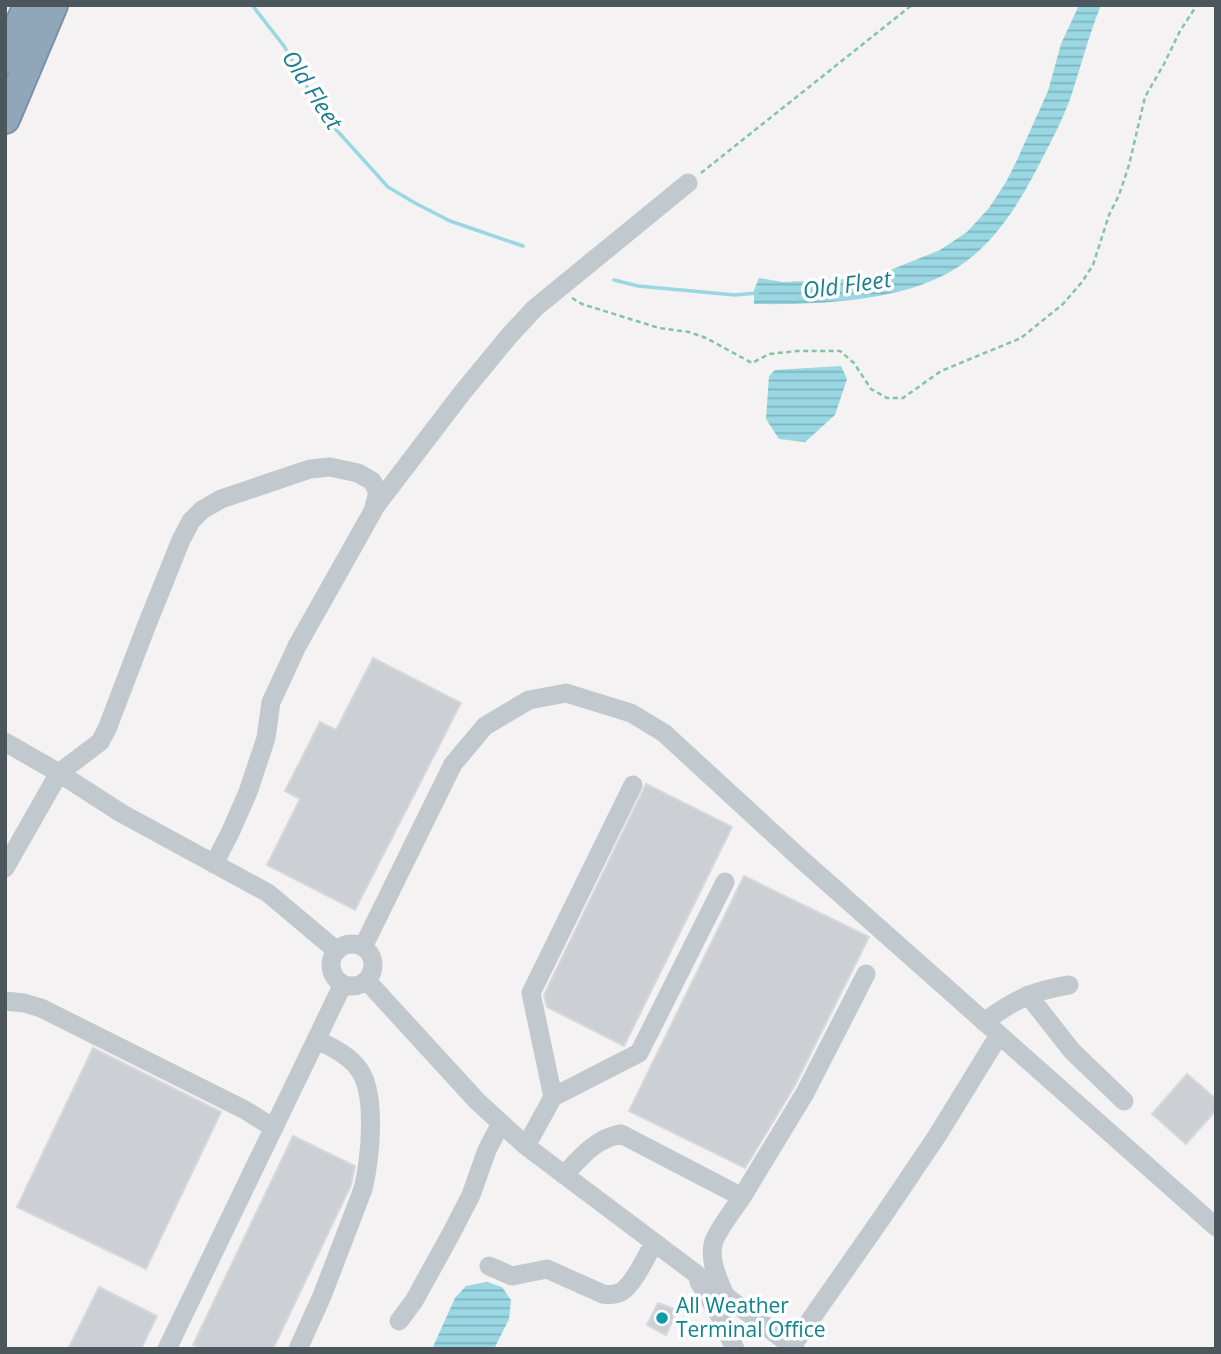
<svg xmlns="http://www.w3.org/2000/svg" width="1221" height="1354" viewBox="0 0 1221 1354" font-family="'Open Sans',sans-serif">
<defs>
<pattern id="water-rules" width="6" height="5" patternUnits="userSpaceOnUse" patternTransform="scale(1.75)"><rect width="6" height="5" fill="#99d8e3"/><path d="M0 2.5h6" fill="none" stroke="#7fb2bb"/></pattern>
</defs>
<rect width="100%" height="100%" fill="#f4f2f2"/>
<path fill="url(#water-rules)" d="M 1079,5 L 1101,5 C 1088,37 1080,70 1069,102 C 1062,120 1053,138 1044,155 C 1020,203 990,255 938,278 C 887,302 811,305 754,304 L 754,290 L 759,278 L 783,282 L 849,279 L 878,275 L 940,250 L 967,232 L 989,208 L 1006,182 L 1017,160 L 1048,91 L 1061,44 Z
M 841,366 L 847,379 L 835,415 L 805,442 L 779,439 L 766,419 L 769,376 L 775,370 Z
M 487,1282 L 502,1287 L 511,1300 L 509,1319 L 494,1349 L 432,1349 L 455,1298 L 466,1286 Z"/>
<g fill="none" stroke-linecap="round" stroke-linejoin="round">
<path stroke="#99d8e3" stroke-width="3.5" d="M 252,5 L 284,46 L 323,115 L 388,187 L 415,203 L 450,221 L 523,246
M 614,280 L 638,286 L 735,295 L 757,293"/>
</g>
<path fill="#cccfd3" stroke="#d6d8dc" stroke-width="2" d="M 373,658 L 461,703 L 355,910 L 267,865 L 300,799 L 285,791 L 320,722 L 336,730 Z
M 646,784 L 732,827 L 624,1046 L 547,1007 L 544,995 Z
M 744,876 L 869,937 L 794,1087 L 745,1168 L 629,1111 Z
M 93,1048 L 221,1112 L 146,1269 L 17,1207 Z
M 1187,1074 L 1216,1099 L 1216,1110 L 1186,1144 L 1152,1114 Z
M 293,1136 L 355,1166 L 351,1185 L 273,1349 L 202,1349 L 193,1345 Z
M 99,1287 L 157,1316 L 141,1349 L 68,1349 Z
M 658,1303 L 677,1310 L 666,1335 L 647,1325 Z"/>
<g fill="none" stroke-linecap="round" stroke-linejoin="round">
<g stroke="#7b92a6" stroke-width="32">
<path id="highway" d="M 5,59 L 28,5
M 5,119 L 53,5"/>
</g>
<path stroke="#82c5a0" stroke-width="2.5" stroke-dasharray="5 3.5" stroke-linecap="butt" d="M 701,173 L 912,5
M 572,298 L 582,304 L 659,328 L 689,332 L 706,338 L 752,363 L 769,354 L 797,351 L 840,351 L 854,363 L 871,389 L 887,398 L 903,398 L 941,371 L 1021,338 L 1063,304 L 1082,282 L 1093,265 L 1109,215 L 1119,195 L 1129,165 L 1145,97 L 1164,64 L 1180,31 L 1197,5"/>
<path stroke="#c1c9ce" stroke-width="19" d="M 375,507 L 462,393 L 509,336 L 535,308 L 688,183
M 5,742 L 59,773 L 121,813 L 268,893 L 337,951
M 5,868 L 59,773 L 100,742 L 107,729 L 146,627 L 181,540 L 191,521 L 202,510 L 221,499 L 310,469 L 330,467 L 358,473 L 372,481 L 378,492 L 373,511 L 297,646 L 280,683 L 271,702 L 266,738 L 248,792 L 230,833 L 214,864
M331 965a21 21 0 1 1 42 0a21 21 0 1 1-42 0Z
M 363,947 L 453,764 L 485,726 L 529,700 L 566,693 L 631,713 L 664,733 L 801,859 L 1216,1227
M 367,981 L 477,1101 L 526,1146 L 796,1349
M 1028,995 L 1072,1051 L 1124,1101
M 5,1001 L 24,1003 L 41,1008 L 245,1110 L 274,1128
M 984,1022 C 1014,1000 1032,991 1069,985
M 553,1097 L 639,1053 L 725,882
M 526,1146 L 553,1097 L 531,993 L 633,785
M 564,1175 C 580,1158 596,1138 621,1134 L 742,1197 L 805,1093 L 866,974
M 489,1266 L 512,1276 L 547,1269 L 603,1294 C 610,1295 615,1295 621,1292 C 634,1284 646,1257 654,1243
M 699,1282 L 720,1316 L 735,1349
M 725,1295 C 718,1279 708,1258 714,1241 C 719,1228 734,1209 742,1197
M 399,1321 L 414,1301 L 452,1232 L 471,1195 L 487,1150 L 501,1123
M 167,1349 L 343,984
M 298,1349 L 322,1296 L 363,1189 C 370,1160 378,1090 357,1067 C 347,1054 331,1047 317,1040
M 790,1349 L 883,1216 L 937,1136 L 999,1035"/>
<use href="#highway" stroke="#90a7ba" stroke-width="28"/>
</g>
<circle fill="#0f9aa8" stroke="#fff" stroke-width="2.5" cx="662" cy="1318" r="7"/>
<g text-anchor="middle" stroke-width="7" stroke-linejoin="round" paint-order="stroke">
<g font-size="21" fill="#0d838f" stroke="#fff" text-anchor="start">
<text x="676" y="1313">All Weather<tspan x="676" dy="24">Terminal Office</tspan></text>
</g>
<g font-size="23" font-style="italic" fill="#1d7e90" stroke="#fff">
<text transform="translate(312 90) rotate(57)" y="8">Old Fleet</text>
<text transform="translate(847 285) rotate(-8)" y="8">Old Fleet</text>
</g>
</g>
<rect width="1221" height="1354" fill="none" stroke="#4b565d" stroke-width="14"/>
</svg>
